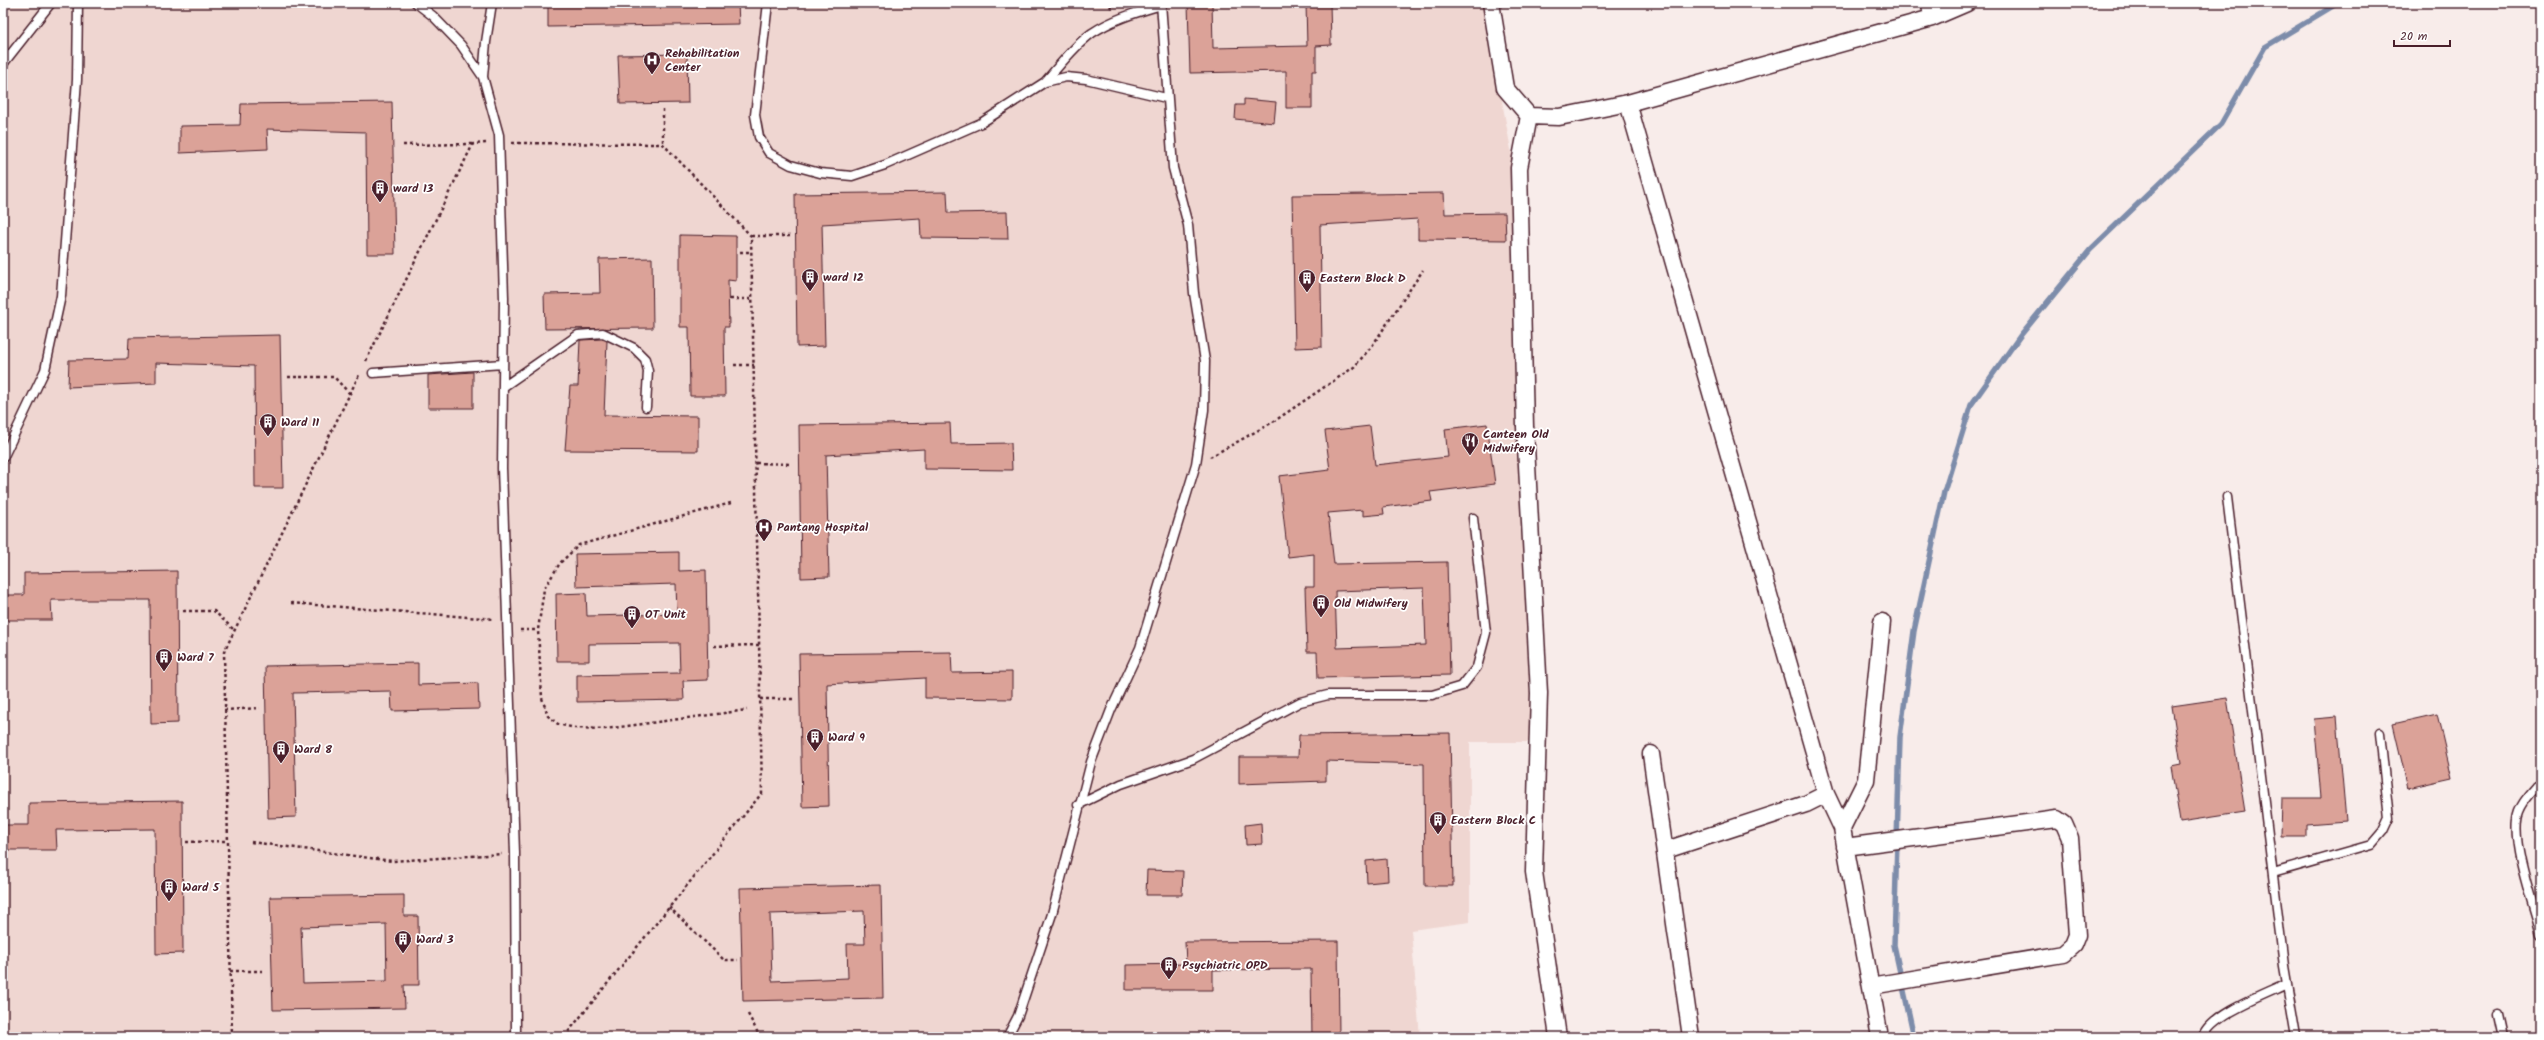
<svg xmlns="http://www.w3.org/2000/svg" width="2544" height="1040" viewBox="0 0 2544 1040" font-family="Kalam,sans-serif">
<rect width="100%" height="100%" fill="#f8ecea"/>
<filter id="ink" filterUnits="userSpaceOnUse"><feTurbulence type="fractalNoise" baseFrequency=".025" numOctaves="2"/><feDisplacementMap in="SourceGraphic" scale="8" xChannelSelector="R" yChannelSelector="G"/><feConvolveMatrix kernelMatrix="1 2 1 2 8 2 1 2 1" color-interpolation-filters="sRGB"/></filter>
<g filter="url(#ink)">
<path fill="#efd6d1" d="M 3,3 L 1484,3 L 1513,161 L 1517,343 L 1533,742 L 1470,742 L 1470,922 L 1411,930 L 1420,1037 L 3,1037 Z"/>
<g fill="none" stroke-linecap="round" stroke-linejoin="round">
<path stroke="#7d8caa" stroke-width="5.5" d="M 1914,1037 L 1894,945 L 1900,737 L 1914,631 L 1944,492 L 1971,405 L 2020,336 L 2090,250 L 2221,124 L 2265,47 L 2338,3"/>
</g>
<path fill="#dba298" stroke="#4a1f2b" fill-rule="evenodd" d="M 548,3 L 738,3 L 739,24 L 548,27 Z
M 1188,3 L 1212,3 L 1213,48 L 1307,46 L 1306,3 L 1330,3 L 1331,45 L 1316,46 L 1316,71 L 1312,71 L 1312,108 L 1286,108 L 1286,71 L 1190,73 Z
M 687,54 L 688,103 L 620,104 L 618,55 Z
M 1244,99 L 1276,102 L 1274,123 L 1235,119 L 1236,105 L 1244,105 Z
M 392,102 L 395,254 L 367,254 L 366,132 L 267,129 L 268,149 L 180,153 L 180,126 L 240,125 L 241,104 Z
M 947,192 L 948,213 L 1007,212 L 1008,239 L 921,238 L 920,218 L 822,224 L 825,346 L 797,347 L 795,194 Z
M 1444,193 L 1445,214 L 1505,213 L 1506,240 L 1418,239 L 1418,219 L 1320,225 L 1322,347 L 1295,348 L 1292,195 Z
M 680,235 L 736,236 L 736,281 L 728,280 L 729,327 L 724,327 L 725,396 L 690,396 L 689,327 L 680,327 Z
M 652,258 L 653,328 L 545,329 L 544,294 L 600,293 L 599,259 Z
M 280,335 L 283,488 L 255,488 L 254,366 L 156,363 L 156,383 L 68,387 L 69,360 L 128,359 L 129,338 Z
M 602,339 L 607,341 L 604,415 L 698,416 L 698,451 L 565,450 L 570,386 L 578,386 L 580,340 Z
M 473,372 L 473,408 L 428,408 L 428,375 Z
M 950,423 L 951,444 L 1011,443 L 1012,470 L 924,469 L 924,449 L 826,455 L 829,577 L 801,578 L 799,425 Z
M 1487,424 L 1495,484 L 1430,492 L 1432,501 L 1383,507 L 1384,514 L 1363,516 L 1363,510 L 1328,513 L 1334,564 L 1447,562 L 1450,675 L 1318,678 L 1317,652 L 1307,652 L 1305,587 L 1314,587 L 1314,554 L 1288,557 L 1279,476 L 1330,470 L 1325,431 L 1370,426 L 1375,465 L 1448,457 L 1445,429 ZM 1424,588 L 1426,645 L 1337,648 L 1335,591 Z
M 679,552 L 679,571 L 706,570 L 708,680 L 683,681 L 684,700 L 577,702 L 577,675 L 680,673 L 679,643 L 589,644 L 589,661 L 557,661 L 556,594 L 586,593 L 587,616 L 677,614 L 676,584 L 576,587 L 575,554 Z
M 177,571 L 178,723 L 151,724 L 150,600 L 51,600 L 52,620 L 3,620 L 3,595 L 24,595 L 24,573 Z
M 951,652 L 952,673 L 1012,672 L 1012,699 L 925,698 L 925,678 L 827,684 L 829,806 L 802,807 L 799,654 Z
M 418,663 L 418,685 L 478,683 L 479,709 L 392,711 L 391,691 L 293,693 L 296,817 L 268,818 L 265,666 Z
M 2227,698 L 2245,812 L 2180,822 L 2171,766 L 2181,764 L 2172,706 Z
M 2437,714 L 2452,778 L 2408,788 L 2393,724 Z
M 2337,717 L 2346,821 L 2306,824 L 2306,837 L 2281,837 L 2282,798 L 2321,798 L 2314,719 Z
M 1450,733 L 1453,886 L 1425,886 L 1424,764 L 1326,761 L 1326,781 L 1239,784 L 1239,757 L 1298,757 L 1299,735 Z
M 182,801 L 183,953 L 156,954 L 155,829 L 56,830 L 57,850 L 3,850 L 3,825 L 29,825 L 29,803 Z
M 1261,823 L 1262,844 L 1246,845 L 1245,825 Z
M 1387,859 L 1388,881 L 1367,883 L 1366,861 Z
M 1147,870 L 1183,871 L 1182,895 L 1146,895 Z
M 881,885 L 883,998 L 743,1001 L 740,888 ZM 864,911 L 865,944 L 847,944 L 848,978 L 772,981 L 770,914 Z
M 404,895 L 404,916 L 418,916 L 419,985 L 404,985 L 405,1008 L 273,1010 L 270,897 ZM 386,924 L 387,981 L 303,983 L 301,927 Z
M 1338,941 L 1339,1037 L 1312,1037 L 1311,969 L 1213,970 L 1213,990 L 1126,990 L 1126,965 L 1186,964 L 1185,942 Z"/>
<g fill="none" stroke-linecap="round" stroke-linejoin="round">
<g stroke="#4a1f2b" stroke-width="11">
<path id="service" d="M 416,3 L 433,16 L 461,45 L 483,77 L 499,135 L 504,298 L 502,468 L 515,853 L 516,1037
M 768,3 L 755,115 L 759,137 L 769,153 L 791,165 L 820,173 L 852,176 L 885,165 L 981,123 L 1045,82 L 1066,77 L 1086,79 L 1166,98
M 3,64 L 51,3
M 483,77 L 486,42 L 492,3
M 1045,82 C 1060,65 1074,46 1092,33 C 1113,19 1138,12 1161,5
M 373,373 L 503,364
M 503,387 L 578,335 L 603,333 L 634,348 L 645,359 L 648,371 L 646,407
M 3,458 L 45,370 L 61,296 L 77,80 L 78,3
M 2227,497 L 2284,966 L 2296,1037
M 2537,786 C 2529,795 2518,807 2517,820 C 2513,849 2533,904 2541,934
M 1078,805 L 1121,784 L 1193,759 L 1300,702 L 1328,695 L 1432,695 L 1462,686 L 1477,667 L 1486,633 L 1473,518
M 2273,873 L 2371,845 L 2383,831 L 2389,818 L 2380,733
M 2498,1014 L 2503,1037
M 1007,1037 L 1018,1016 L 1052,914 L 1091,762 L 1111,710 L 1140,648 L 1196,464 L 1204,410 L 1205,361 L 1194,293 L 1188,225 L 1173,168 L 1161,3
M 2204,1037 C 2207,1016 2268,993 2287,984"/>
</g>
<g stroke="#4a1f2b" stroke-width="19">
<path id="minor" d="M 1491,3 L 1505,88 L 1529,116 L 1519,168 L 1525,427 L 1539,693 L 1534,872 L 1558,1037
M 1932,18 L 1967,3
M 1628,103 L 1932,18 L 1930,3
M 1529,116 L 1559,117 L 1628,103 L 1826,794
M 1651,754 L 1691,1037
M 1842,828 L 1866,780 L 1882,622
M 1845,847 L 2057,819 L 2064,824 L 2070,838 L 2077,935 L 2073,945 L 2063,954 L 1871,986
M 1666,850 L 1806,804 L 1826,794 L 1842,828 L 1880,1037"/>
</g>
<path stroke="#4a1f2b" stroke-width="2.5" stroke-dasharray="3 3" stroke-linecap="butt" d="M 1110,8 L 1113,3
M 663,109 L 663,144
M 512,143 L 663,144 L 751,236 L 762,793 L 564,1037
M 403,145 L 473,144
M 751,236 L 791,236
M 740,252 L 752,252
M 730,299 L 753,299
M 366,361 L 473,144 L 487,143
M 734,365 L 754,365
M 288,377 L 334,377 L 350,394
M 1210,457 L 1273,422 L 1354,367 L 1372,346 L 1423,270
M 756,463 L 792,464
M 731,503 L 579,545 L 560,563 L 544,589 L 538,630 L 542,698 L 548,716 L 558,724 L 575,728 L 605,729 L 747,710
M 291,603 L 494,619
M 183,611 L 214,611 L 233,629
M 520,630 L 538,630
M 714,646 L 759,645
M 760,699 L 795,699
M 224,710 L 260,708
M 186,842 L 226,841
M 251,842 L 392,861 L 502,854
M 669,907 L 724,960 L 738,960
M 230,971 L 266,971
M 748,1014 L 760,1037
M 231,1033 L 239,1037
M 232,1037 L 224,652 L 359,375"/>
<use href="#service" stroke="#fff" stroke-width="8"/>
<use href="#minor" stroke="#fff" stroke-width="16"/>
</g>
</g>
<defs>
<g id="hospital-pin" transform="scale(0.9)"><path d="M0 17L-7.5 6A9.5 9.5 0 1 1 7.5 6Z" fill="#4a1f2b" stroke="#fff"/><path d="M-5-5h3v3.5h4V-5h3V5h-3V1.5h-4V5h-3Z" fill="#fff"/></g>
<g id="building-pin" transform="scale(0.9)"><path d="M0 17L-7.5 6A9.5 9.5 0 1 1 7.5 6Z" fill="#4a1f2b" stroke="#fff"/><path d="M-4-6H4V6H1V3H-1V6H-4ZM-2.5-4.3h1.7v1.8h-1.7ZM.8-4.3h1.7v1.8H.8ZM-2.5-1h1.7V.8h-1.7ZM.8-1h1.7V.8H.8Z" fill="#fff"/></g>
<g id="restaurant-pin" transform="scale(0.9)"><path d="M0 17L-7.5 6A9.5 9.5 0 1 1 7.5 6Z" fill="#4a1f2b" stroke="#fff"/><path d="M-5-6h1v4h1v-4h1v4h1v-4h1v5L-1.5 .5V6h-2V.5L-5-1ZM5-6V6H3V1.5H1.5Q1.5-4 5-6Z" fill="#fff"/></g>
</defs>
<g fill-rule="evenodd">
<use href="#hospital-pin" x="652" y="60"/>
<use href="#building-pin" x="380" y="188"/>
<use href="#building-pin" x="810" y="277"/>
<use href="#building-pin" x="1307" y="278"/>
<use href="#building-pin" x="268" y="422"/>
<use href="#restaurant-pin" x="1470" y="441"/>
<use href="#hospital-pin" x="764" y="527"/>
<use href="#building-pin" x="1321" y="603"/>
<use href="#building-pin" x="632" y="614"/>
<use href="#building-pin" x="164" y="657"/>
<use href="#building-pin" x="815" y="737"/>
<use href="#building-pin" x="281" y="749"/>
<use href="#building-pin" x="1438" y="820"/>
<use href="#building-pin" x="169" y="887"/>
<use href="#building-pin" x="403" y="939"/>
<use href="#building-pin" x="1169" y="965"/>
</g>
<g text-anchor="middle" stroke-width="3.5" stroke-linejoin="round" paint-order="stroke">
<g font-size="12" font-weight="bold" fill="#4a1f2b" stroke="#fff" text-anchor="start">
<text x="665" y="57">Rehabilitation<tspan x="665" dy="14">Center</tspan></text>
<text x="393" y="192">ward 13</text>
<text x="823" y="281">ward 12</text>
<text x="1320" y="282">Eastern Block D</text>
<text x="281" y="426">Ward 11</text>
<text x="1483" y="438">Canteen Old<tspan x="1483" dy="14">Midwifery</tspan></text>
<text x="777" y="531">Pantang Hospital</text>
<text x="1334" y="607">Old Midwifery</text>
<text x="645" y="618">OT Unit</text>
<text x="177" y="661">Ward 7</text>
<text x="828" y="741">Ward 9</text>
<text x="294" y="753">Ward 8</text>
<text x="1451" y="824">Eastern Block C</text>
<text x="182" y="891">Ward 5</text>
<text x="416" y="943">Ward 3</text>
<text x="1182" y="969">Psychiatric OPD</text>
</g>
</g>
<rect width="2544" height="1040" fill="none" stroke="#fff" stroke-width="16"/>
<rect x="8" y="8" width="2528" height="1024" fill="none" stroke="#4a1f2b" stroke-width="1.5" filter="url(#ink)"/>
<path d="M2394 40v6h56v-6" fill="none" stroke="#4a1f2b" stroke-width="2"/>
<text x="2400" y="40" font-size="12" fill="#4a1f2b" stroke="#ffffff" stroke-width="3" paint-order="stroke">20 m</text>
</svg>
